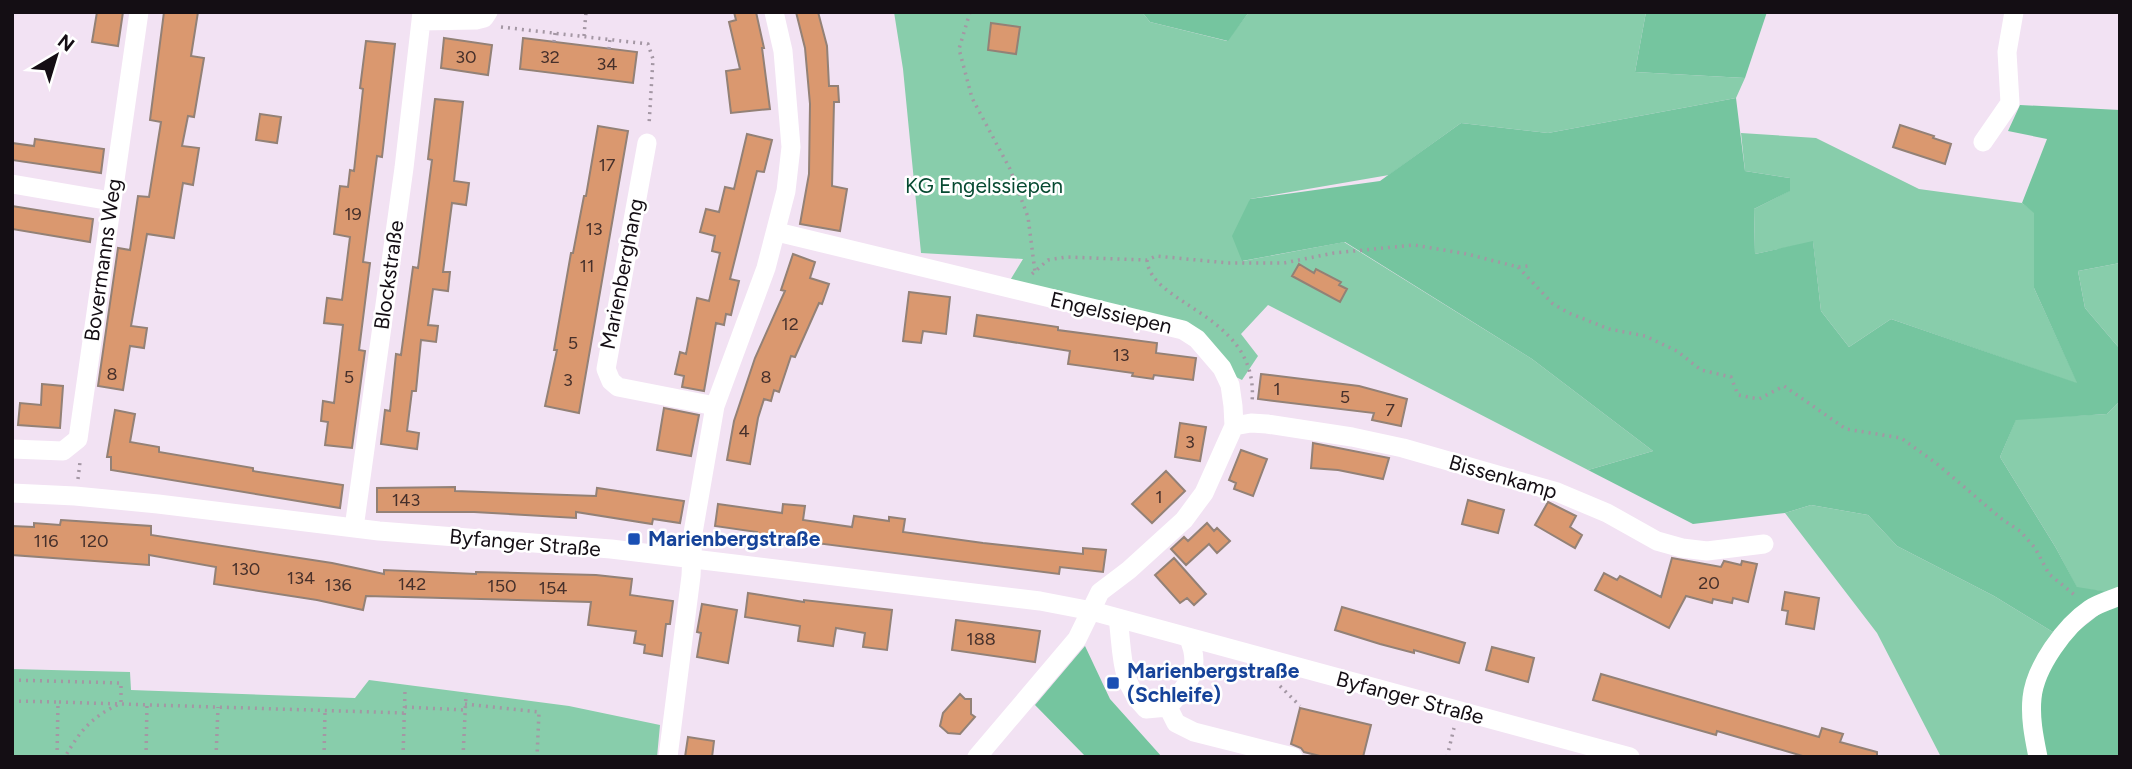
<svg xmlns="http://www.w3.org/2000/svg" width="2132" height="769" viewBox="0 0 2132 769" font-family="Figtree,sans-serif">
<rect width="100%" height="100%" fill="#f2e2f3"/>
<path fill="#88cdab" d="M 894,12 L 1142,12 L 1150,22 L 1227,41 L 1249,12 L 1646,12 L 1635,72 L 1745,78 L 1736,98 L 1548,133 L 1461,123 L 1389,175 L 1250,199 L 1243,261 L 1344,242 L 1532,359 L 1653,451 L 1588,470 L 1268,305 L 1241,334 L 1258,356 L 1242,380 L 1228,373 L 1178,324 L 1009,282 L 1023,259 L 921,253 L 903,69 Z
M 1741,133 L 1816,138 L 1919,189 L 2022,203 L 2034,212 L 2034,288 L 2078,384 L 1891,319 L 1849,347 L 1821,311 L 1813,242 L 1755,254 L 1754,209 L 1789,191 L 1790,178 L 1745,171 Z
M 2120,263 L 2120,349 L 2085,308 L 2078,271 Z
M 2120,401 L 2120,593 L 2115,593 L 2077,588 L 2056,548 L 2000,457 L 2016,419 L 2107,414 Z
M 1811,505 L 1868,515 L 1897,546 L 1994,596 L 2061,637 L 2035,757 L 1941,757 L 1877,633 L 1785,513 Z
M 12,669 L 130,672 L 131,690 L 355,698 L 369,680 L 569,706 L 660,725 L 657,757 L 12,757 Z"/>
<path fill="#75c59f" d="M 1142,12 L 1249,12 L 1228,41 L 1150,22 Z
M 1646,12 L 1767,12 L 1745,78 L 1635,72 Z
M 1736,98 L 1745,171 L 1790,178 L 1790,191 L 1754,209 L 1755,254 L 1813,241 L 1821,311 L 1849,347 L 1891,319 L 2077,383 L 2034,288 L 2034,213 L 2022,203 L 2047,139 L 2008,131 L 2020,105 L 2120,110 L 2120,263 L 2078,271 L 2085,308 L 2120,349 L 2120,401 L 2107,414 L 2016,420 L 2000,457 L 2056,548 L 2077,587 L 2115,593 L 2061,637 L 1994,596 L 1897,546 L 1868,515 L 1811,505 L 1785,513 L 1693,524 L 1588,470 L 1653,451 L 1532,359 L 1345,242 L 1242,261 L 1232,236 L 1250,199 L 1380,181 L 1461,123 L 1548,133 Z
M 2120,598 L 2120,756 L 2042,757 L 2035,698 L 2056,648 Z
M 1085,646 L 1110,699 L 1162,757 L 1086,757 L 1035,705 Z"/>
<path fill="#da986f" stroke="#938176" stroke-width="2" d="M 97,12 L 123,12 L 118,46 L 92,42 Z
M 164,12 L 198,12 L 191,56 L 204,58 L 194,117 L 188,116 L 182,146 L 199,148 L 193,185 L 183,183 L 174,238 L 147,234 L 131,326 L 147,328 L 144,348 L 130,346 L 123,390 L 98,386 L 118,248 L 130,250 L 138,196 L 149,197 L 161,122 L 150,120 Z
M 734,12 L 756,12 L 764,48 L 762,48 L 770,109 L 731,113 L 726,71 L 740,69 L 729,22 L 736,20 Z
M 796,12 L 818,12 L 827,46 L 829,86 L 838,86 L 839,102 L 834,102 L 832,186 L 847,189 L 840,231 L 800,224 L 809,174 L 810,104 L 805,48 Z
M 991,23 L 1020,27 L 1016,54 L 988,50 Z
M 444,38 L 492,45 L 488,75 L 441,68 Z
M 523,38 L 637,52 L 633,83 L 520,69 Z
M 366,41 L 395,44 L 382,157 L 377,156 L 363,262 L 370,263 L 359,350 L 365,351 L 352,448 L 325,445 L 328,422 L 321,421 L 323,401 L 334,403 L 343,325 L 324,323 L 327,298 L 342,300 L 350,237 L 334,234 L 340,186 L 348,187 L 350,170 L 354,171 L 363,89 L 360,88 Z
M 435,99 L 463,102 L 454,181 L 469,183 L 466,205 L 452,203 L 443,272 L 450,272 L 448,291 L 433,289 L 428,325 L 438,326 L 436,342 L 421,340 L 416,391 L 412,391 L 407,431 L 419,433 L 417,449 L 381,444 L 385,410 L 390,411 L 396,354 L 401,355 L 413,267 L 418,268 L 432,160 L 428,159 Z
M 260,114 L 281,117 L 277,143 L 256,140 Z
M 1900,125 L 1934,136 L 1933,138 L 1951,144 L 1945,164 L 1893,147 Z
M 598,126 L 628,131 L 579,413 L 545,406 L 557,350 L 554,350 L 571,253 L 573,253 L 584,196 L 586,196 Z
M 747,134 L 772,140 L 764,172 L 757,171 L 730,279 L 739,281 L 731,315 L 726,314 L 724,325 L 716,323 L 704,391 L 682,387 L 684,376 L 675,374 L 680,352 L 686,354 L 697,298 L 709,301 L 720,253 L 712,251 L 715,236 L 700,232 L 706,209 L 719,212 L 725,187 L 734,189 Z
M 35,139 L 104,149 L 101,173 L 12,160 L 12,143 L 34,146 Z
M 12,206 L 93,219 L 90,242 L 12,229 Z
M 793,254 L 815,262 L 810,278 L 829,284 L 822,304 L 819,303 L 795,357 L 791,356 L 779,392 L 774,390 L 771,401 L 764,399 L 758,418 L 750,464 L 727,460 L 734,421 L 755,358 L 785,291 L 781,290 Z
M 1299,264 L 1314,273 L 1316,269 L 1341,282 L 1339,285 L 1347,289 L 1340,302 L 1292,276 Z
M 909,292 L 950,297 L 946,334 L 923,331 L 921,343 L 903,341 Z
M 977,315 L 1058,327 L 1058,330 L 1157,343 L 1156,353 L 1196,358 L 1193,380 L 1154,375 L 1153,379 L 1132,376 L 1133,373 L 1068,364 L 1070,351 L 974,336 Z
M 1261,374 L 1359,386 L 1407,399 L 1401,426 L 1372,420 L 1374,413 L 1258,399 Z
M 42,384 L 63,386 L 60,428 L 18,425 L 20,403 L 41,405 Z
M 664,408 L 699,415 L 691,456 L 657,450 Z
M 115,410 L 135,414 L 130,442 L 159,447 L 159,452 L 253,468 L 253,471 L 343,485 L 340,508 L 111,470 L 111,457 L 107,457 Z
M 1180,423 L 1206,427 L 1200,461 L 1175,457 Z
M 1313,443 L 1389,458 L 1383,479 L 1338,470 L 1311,468 Z
M 1241,450 L 1267,459 L 1253,496 L 1234,489 L 1236,483 L 1229,480 Z
M 1166,471 L 1185,491 L 1152,523 L 1132,504 Z
M 455,487 L 455,491 L 596,496 L 597,488 L 684,501 L 680,523 L 653,519 L 652,524 L 576,512 L 576,518 L 474,512 L 377,512 L 377,488 Z
M 1468,500 L 1504,510 L 1498,533 L 1462,524 Z
M 1548,502 L 1576,516 L 1570,527 L 1582,535 L 1575,548 L 1535,525 Z
M 718,504 L 782,513 L 783,504 L 805,506 L 803,520 L 852,527 L 854,516 L 889,521 L 889,517 L 905,519 L 903,532 L 983,543 L 1083,554 L 1083,548 L 1106,550 L 1103,572 L 1060,567 L 1059,574 L 801,541 L 800,547 L 756,541 L 757,532 L 715,526 Z
M 61,520 L 151,526 L 151,535 L 332,563 L 384,574 L 384,570 L 476,574 L 476,572 L 596,575 L 632,579 L 630,595 L 673,601 L 670,624 L 666,624 L 662,656 L 644,653 L 645,645 L 634,643 L 636,631 L 588,625 L 591,602 L 366,596 L 363,610 L 317,600 L 214,584 L 216,567 L 149,555 L 149,565 L 12,555 L 12,526 L 34,527 L 34,523 L 60,525 Z
M 1207,523 L 1214,531 L 1217,528 L 1230,541 L 1217,553 L 1209,544 L 1186,565 L 1171,549 L 1184,537 L 1188,541 Z
M 1174,558 L 1206,594 L 1194,605 L 1187,598 L 1180,603 L 1155,575 Z
M 1672,558 L 1721,567 L 1724,561 L 1741,565 L 1742,561 L 1757,564 L 1748,602 L 1733,598 L 1732,603 L 1713,599 L 1712,603 L 1686,596 L 1669,628 L 1595,590 L 1604,573 L 1617,580 L 1620,576 L 1661,597 Z
M 1785,592 L 1819,598 L 1814,629 L 1786,624 L 1788,611 L 1782,610 Z
M 748,593 L 804,602 L 804,600 L 892,610 L 887,650 L 863,647 L 865,633 L 836,628 L 833,646 L 798,641 L 800,626 L 745,617 Z
M 702,604 L 737,610 L 728,663 L 697,657 L 701,633 L 697,632 Z
M 1342,607 L 1465,643 L 1459,663 L 1414,650 L 1414,653 L 1380,644 L 1335,630 Z
M 956,620 L 1040,631 L 1035,662 L 952,650 Z
M 1492,647 L 1534,658 L 1528,682 L 1486,670 Z
M 1601,674 L 1819,737 L 1822,728 L 1843,734 L 1840,742 L 1877,752 L 1877,757 L 1806,757 L 1717,731 L 1716,735 L 1593,700 Z
M 960,694 L 965,699 L 971,699 L 971,714 L 975,717 L 960,734 L 948,733 L 940,726 L 943,713 Z
M 1300,708 L 1371,725 L 1363,757 L 1324,757 L 1304,752 L 1301,748 L 1291,744 Z
M 688,737 L 714,741 L 712,757 L 685,757 Z"/>
<g fill="none" stroke-linecap="round" stroke-linejoin="round">
<path stroke="#a497a4" stroke-width="3.5" stroke-dasharray="2 5" stroke-linecap="butt" d="M 970,12 L 959,49 L 972,98 L 1010,169 L 1028,217 L 1035,272
M 501,27 L 648,44 L 653,59 L 649,125
M 584,36 L 586,12
M 554,42 L 555,33
M 609,49 L 610,39
M 1147,260 C 1150,306 1260,314 1252,402
M 1518,267 L 1553,304 L 1569,313 L 1609,329 L 1645,336 L 1677,351 L 1701,370 L 1731,377 L 1738,395 L 1759,399 L 1784,386 L 1846,429 L 1901,438 L 1936,463 L 2003,520 L 2020,531 L 2035,548 L 2049,574 L 2076,596
M 1032,274 L 1048,260 L 1066,257 L 1147,260 L 1156,256 L 1228,263 L 1284,263 L 1334,253 L 1414,245 L 1467,254 L 1518,267 L 1528,266
M 78,479 L 80,462
M 12,680 L 121,683 L 121,703 C 92,717 81,729 65,757
M 1280,686 L 1300,706
M 12,701 L 58,702
M 465,704 L 539,712 L 537,757
M 405,707 L 465,710
M 57,757 L 58,702 L 405,713
M 146,757 L 147,704
M 216,757 L 218,707
M 324,757 L 325,711
M 403,757 L 405,691
M 463,757 L 466,694
M 1447,757 L 1454,728"/>
<path stroke="#fff" stroke-width="19" d="M 421,21 L 476,20 L 484,18 L 488,12
M 1983,142 L 2010,103 L 2007,52 L 2014,12
M 647,143 L 606,369 L 611,381 L 618,387 L 715,406
M 12,184 L 111,201
M 777,232 L 1183,330 L 1197,339 L 1222,368 L 1230,385 L 1233,406 L 1234,426 L 1204,493 L 1184,520 L 1129,570 L 1100,592 L 1077,639 L 977,757
M 1234,426 L 1251,423 L 1267,424 L 1352,437 L 1403,448 L 1557,492 L 1607,513 L 1657,541 L 1682,548 L 1707,551 L 1764,544
M 12,449 L 63,451 L 78,439 L 139,12
M 12,493 L 75,496 L 158,504 L 379,531 L 611,549 L 1040,601 L 1092,611 L 1630,757
M 354,528 L 404,168 L 422,12
M 1118,618 C 1123,654 1119,681 1146,709 L 1168,707 C 1188,685 1202,669 1189,639
M 1168,707 L 1176,723 L 1194,732 L 1293,757
M 668,757 L 691,576 L 693,533 L 715,406 L 766,268 L 786,191 L 791,147 L 783,51 L 774,12
M 2038,757 C 2034,737 2030,718 2032,698 C 2035,667 2065,626 2090,609 C 2099,603 2110,600 2120,596"/>
</g>
<g fill="#1a4fb4" stroke="#fff" stroke-width="2.5">
<rect x="627" y="532" width="14" height="14" rx="3.5"/>
<rect x="1106" y="676" width="14" height="14" rx="3.5"/>
</g>
<g text-anchor="middle" stroke-width="5" stroke-linejoin="round" paint-order="stroke">
<g font-size="18" fill="#46302b">
<text x="466" y="63">30</text>
<text x="550" y="63">32</text>
<text x="607" y="70">34</text>
<text x="607" y="171">17</text>
<text x="353" y="220">19</text>
<text x="594" y="235">13</text>
<text x="587" y="272">11</text>
<text x="790" y="330">12</text>
<text x="573" y="349">5</text>
<text x="1121" y="361">13</text>
<text x="112" y="380">8</text>
<text x="349" y="383">5</text>
<text x="766" y="383">8</text>
<text x="568" y="386">3</text>
<text x="1277" y="395">1</text>
<text x="1345" y="403">5</text>
<text x="1390" y="416">7</text>
<text x="744" y="437">4</text>
<text x="1190" y="448">3</text>
<text x="1159" y="503">1</text>
<text x="406" y="506">143</text>
<text x="46" y="547">116</text>
<text x="94" y="547">120</text>
<text x="246" y="575">130</text>
<text x="301" y="584">134</text>
<text x="1709" y="589">20</text>
<text x="412" y="590">142</text>
<text x="338" y="591">136</text>
<text x="502" y="592">150</text>
<text x="553" y="594">154</text>
<text x="981" y="645">188</text>
</g>
<g font-size="21" fill="#064a31" stroke="#fff">
<text x="984" y="193">KG Engelssiepen</text>
</g>
<g font-size="21" fill="#140e14" stroke="#fff">
<text transform="translate(103 260) rotate(-82)" y="7">Bovermanns Weg</text>
<text transform="translate(622 274) rotate(-79)" y="7">Marienberghang</text>
<text transform="translate(389 275) rotate(-82)" y="7">Blockstraße</text>
<text transform="translate(1111 313) rotate(13)" y="7">Engelssiepen</text>
<text transform="translate(1503 477) rotate(16)" y="7">Bissenkamp</text>
<text transform="translate(525 543) rotate(5)" y="7">Byfanger Straße</text>
<text transform="translate(1410 698) rotate(15)" y="7">Byfanger Straße</text>
</g>
<g font-size="21" font-weight="bold" fill="#164399" stroke="#fff" text-anchor="start">
<text x="648" y="546">Marienbergstraße</text>
<text x="1127" y="678">Marienbergstraße<tspan x="1127" dy="24">(Schleife)</tspan></text>
</g>
</g>
<rect width="2132" height="769" fill="none" stroke="#140e14" stroke-width="28"/>
<g transform="translate(56 56) rotate(38)" stroke="#ffffff" stroke-width="5" paint-order="stroke">
<path d="M0-5L12 26L0 18L-12 26Z" fill="#140e14"/>
<text y="-10" font-size="19" font-weight="bold" text-anchor="middle" fill="#140e14">N</text>
</g>
</svg>
